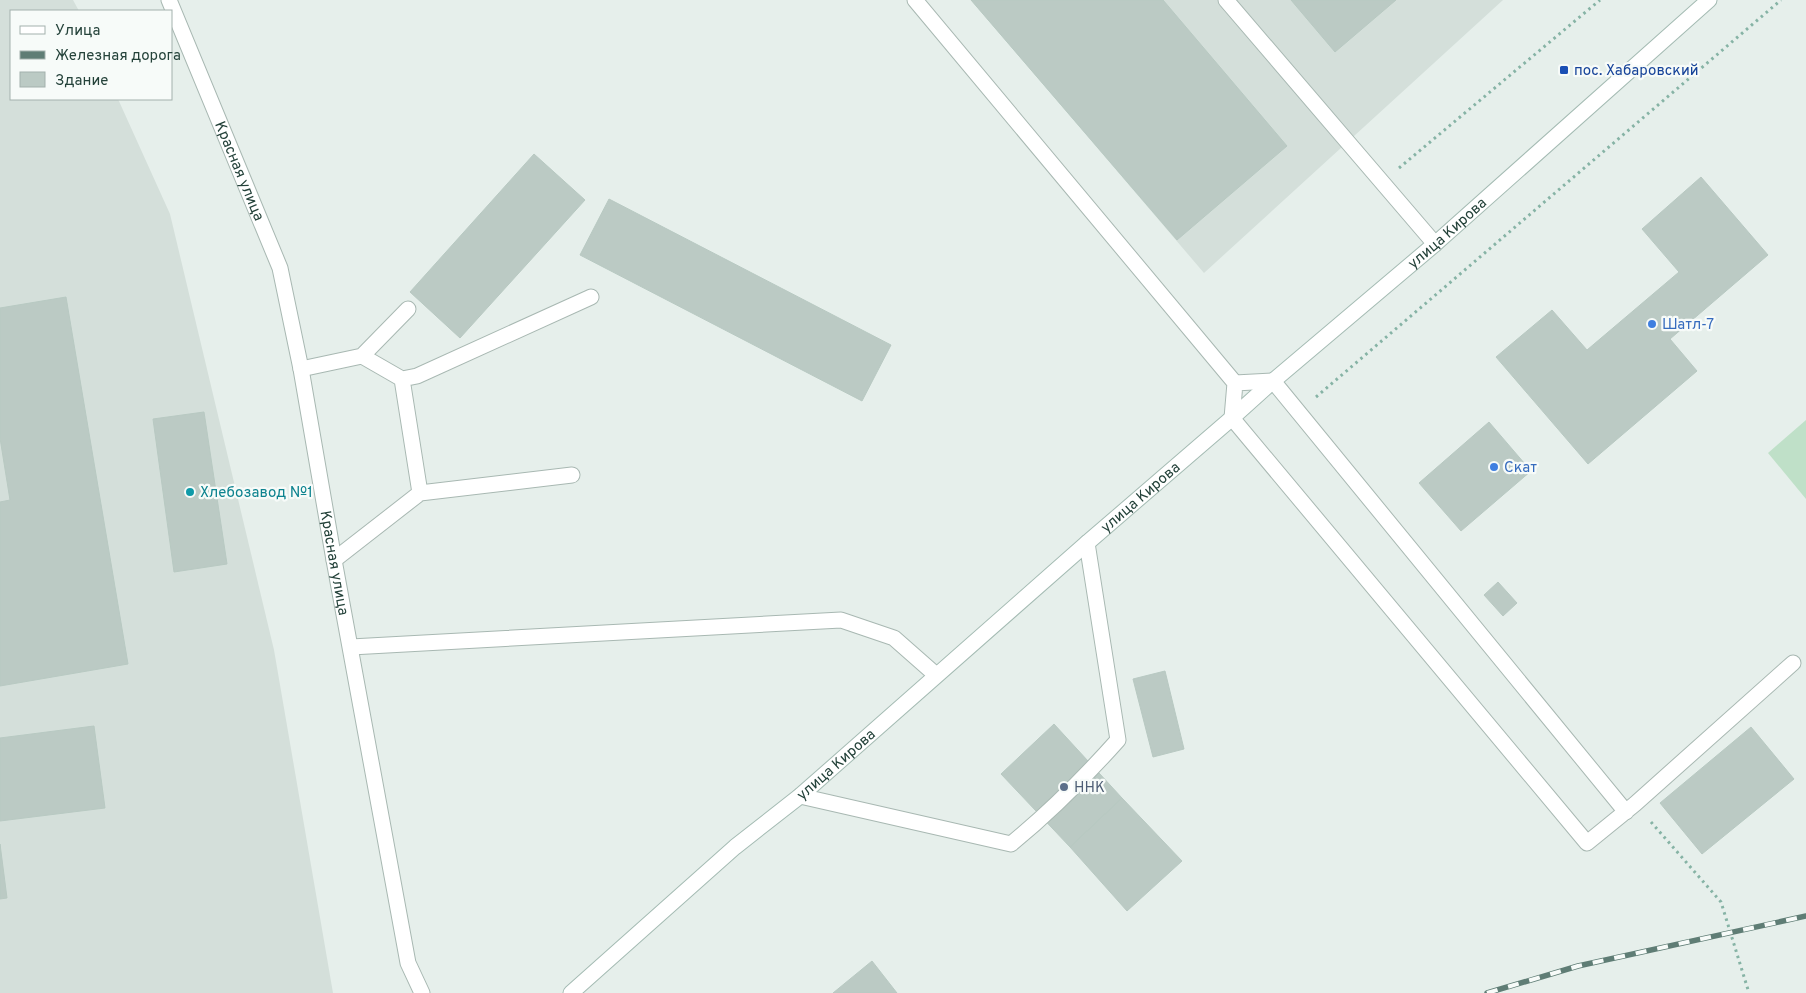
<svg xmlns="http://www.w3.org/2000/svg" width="1806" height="993" viewBox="0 0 1806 993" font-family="Overpass,sans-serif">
<rect width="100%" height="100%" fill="#e6efeb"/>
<path fill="#d4dfda" d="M 0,0 L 73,0 L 79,11 L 11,11 L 11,99 L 118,99 L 170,214 L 274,650 L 333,993 L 0,993 Z
M 971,0 L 1503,0 L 1204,273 Z"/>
<path fill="#bfe0c8" d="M 1806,420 L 1806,499 L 1768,453 Z"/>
<path fill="#bbcac4" stroke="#b8c9c2" d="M 971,0 L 1163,0 L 1287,146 L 1177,240 Z
M 1291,0 L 1396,0 L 1335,52 Z
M 534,154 L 585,200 L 460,338 L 410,292 Z
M 1701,177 L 1768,255 L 1670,339 L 1697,371 L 1588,464 L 1496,357 L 1552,310 L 1587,350 L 1679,272 L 1642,229 Z
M 609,199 L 891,345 L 862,401 L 580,255 Z
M 66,297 L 128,664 L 0,686 L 0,502 L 10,500 L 0,438 L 0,308 Z
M 204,412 L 227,564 L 174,572 L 153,419 Z
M 1489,422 L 1531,471 L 1461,531 L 1419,483 Z
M 1498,582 L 1517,603 L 1503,616 L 1484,595 Z
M 1165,671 L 1184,749 L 1153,757 L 1133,679 Z
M 1054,724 L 1122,798 L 1070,847 L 1001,774 Z
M 94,726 L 105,808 L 0,821 L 0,738 Z
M 1751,727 L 1794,779 L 1702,854 L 1660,803 Z
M 1122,798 L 1182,861 L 1127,911 L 1070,847 Z
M 0,844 L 7,898 L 0,899 Z
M 872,961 L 897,993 L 833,993 Z"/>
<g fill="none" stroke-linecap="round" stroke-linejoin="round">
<g stroke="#a8b8b2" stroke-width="17">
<path id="service" d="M 915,0 L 1235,383 L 1232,418 L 1587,843 L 1635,804 L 1793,663
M 1226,0 L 1435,244
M 362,356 L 408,309
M 301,369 L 362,356 L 402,379 L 417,376 L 591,297
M 402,379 L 420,493 L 572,475
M 1235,383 L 1273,381 L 1626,812
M 334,560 L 420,493
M 800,796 L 1011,844 C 1050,812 1085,777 1118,740 L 1087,543"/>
</g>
<g stroke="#a8b8b2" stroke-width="17">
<g id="minor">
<path id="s1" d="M 169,0 L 280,268 L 301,369 L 334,560 L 408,963 L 422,993"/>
<path d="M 351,647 L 841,620 L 894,638 L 936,675"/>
</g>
</g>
<g stroke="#a4bbb3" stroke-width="17">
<g id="secondary">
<path id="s2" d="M 571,993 L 735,847 L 800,796 L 1087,543 L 1232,418 L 1273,381 L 1435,244 L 1709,0"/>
</g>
</g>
<path stroke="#86b3a5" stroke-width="3" stroke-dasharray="2.5 4" stroke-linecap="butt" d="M 1399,168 L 1600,0
M 1316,397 L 1781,0
M 1651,822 L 1721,902 L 1749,993"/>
<use href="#service" stroke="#fff" stroke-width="15"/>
<use href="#minor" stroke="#fff" stroke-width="15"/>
<use href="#secondary" stroke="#fff" stroke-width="15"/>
<g stroke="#5f7d75" stroke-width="5.5">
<path id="rail" d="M 1487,993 L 1578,966 L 1806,916"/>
</g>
<use href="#rail" stroke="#f7fbf9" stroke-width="4" stroke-dasharray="11" stroke-linecap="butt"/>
</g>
<rect fill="#1a4fb4" stroke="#f7fbf9" stroke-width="2" x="1559" y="65" width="10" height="10" rx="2.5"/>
<g fill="#3f7fe0" stroke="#f7fbf9" stroke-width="2">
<circle cx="1652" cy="324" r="5"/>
<circle cx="1494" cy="467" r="5"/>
</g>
<circle fill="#0f9aa8" stroke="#f7fbf9" stroke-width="2" cx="190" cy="492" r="5"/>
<circle fill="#5c6f8a" stroke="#f7fbf9" stroke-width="2" cx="1064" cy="787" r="5"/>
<g text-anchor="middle" stroke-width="4.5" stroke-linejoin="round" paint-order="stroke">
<g font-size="15" fill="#164399" stroke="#f7fbf9" text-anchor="start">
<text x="1574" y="75">пос. Хабаровский</text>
</g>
<g font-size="15" fill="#24423a" stroke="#f7fbf9">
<text dy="5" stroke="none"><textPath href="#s1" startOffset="185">Красная улица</textPath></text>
<text dy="5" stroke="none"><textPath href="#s2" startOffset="1160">улица Кирова</textPath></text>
<text dy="5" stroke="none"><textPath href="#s2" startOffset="755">улица Кирова</textPath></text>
<text dy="5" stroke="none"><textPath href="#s1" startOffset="590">Красная улица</textPath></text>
<text dy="5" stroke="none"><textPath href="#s2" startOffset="350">улица Кирова</textPath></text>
</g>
<g font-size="15" fill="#366cbe" stroke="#f7fbf9" text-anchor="start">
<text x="1662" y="329">Шатл-7</text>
<text x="1504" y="472">Скат</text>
</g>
<g font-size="15" fill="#0d838f" stroke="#f7fbf9" text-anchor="start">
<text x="200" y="497">Хлебозавод №1</text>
</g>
<g font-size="15" fill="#4e5e75" stroke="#f7fbf9" text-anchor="start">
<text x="1074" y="792">ННК</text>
</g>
</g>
<rect x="10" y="10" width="162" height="90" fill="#f7fbf9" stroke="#a3b1ad"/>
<rect x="20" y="26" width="25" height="8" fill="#ffffff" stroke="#a3b1ad"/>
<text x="55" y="35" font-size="15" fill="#24423a">Улица</text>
<rect x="20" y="51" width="25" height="8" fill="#5f7d75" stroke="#a3b1ad"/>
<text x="55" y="60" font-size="15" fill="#24423a">Железная дорога</text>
<rect x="20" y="72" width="25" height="15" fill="#bbcac4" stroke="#a3b1ad"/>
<text x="55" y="85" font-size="15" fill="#24423a">Здание</text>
</svg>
